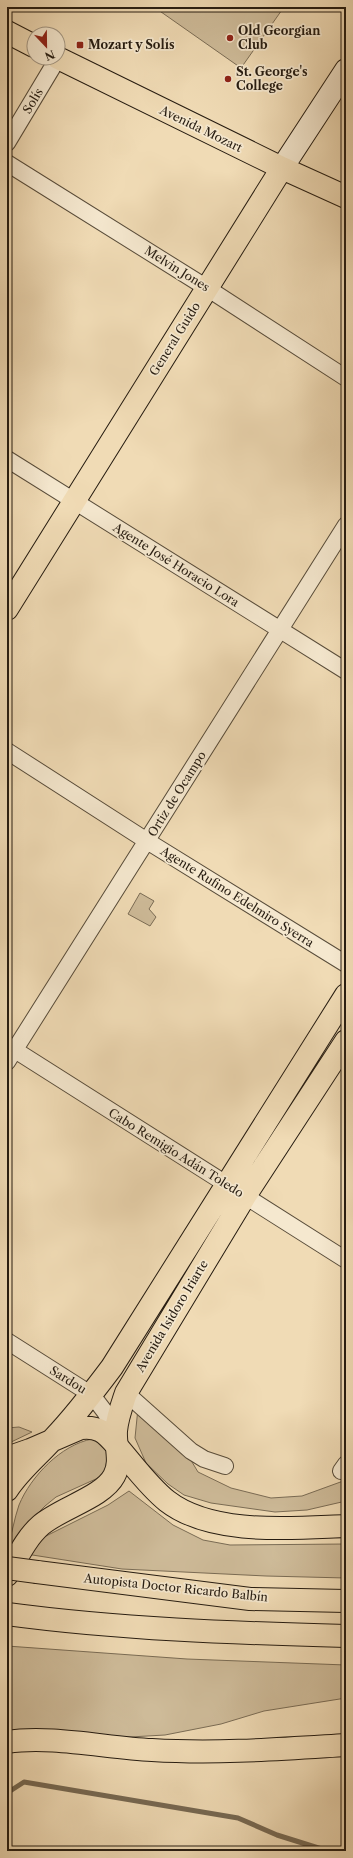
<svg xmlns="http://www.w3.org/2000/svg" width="353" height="1858" viewBox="0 0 353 1858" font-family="'Libre Caslon Text',serif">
<rect width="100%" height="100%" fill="#f0dbb5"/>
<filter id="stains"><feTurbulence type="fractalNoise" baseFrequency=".005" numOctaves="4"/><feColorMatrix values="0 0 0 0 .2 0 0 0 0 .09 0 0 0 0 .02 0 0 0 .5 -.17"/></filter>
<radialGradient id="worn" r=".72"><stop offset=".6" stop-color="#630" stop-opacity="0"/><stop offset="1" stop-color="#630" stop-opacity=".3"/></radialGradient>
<path fill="#cebb99" stroke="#7a6c55" d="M 154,7 L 284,7 L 241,68 Z
M 140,893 L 154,901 L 149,909 L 156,917 L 150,926 L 128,914 Z
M 138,1408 L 186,1452 L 198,1472 L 231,1488 L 271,1498 L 302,1496 L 346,1480 L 346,1501 L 307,1510 L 275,1512 L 211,1503 L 184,1495 L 168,1484 L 146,1463 L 135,1438 Z
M 19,1427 L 32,1432 L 7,1444 L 7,1428 Z
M 92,1439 L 100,1442 L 105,1447 L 108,1455 L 105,1471 L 98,1478 L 56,1497 L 45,1506 L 32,1519 L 7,1557 L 7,1549 C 12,1535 14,1519 19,1505 C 31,1476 61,1445 92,1439 Z
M 129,1491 L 173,1525 L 203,1540 L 230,1545 L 346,1544 L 346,1578 L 266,1576 L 122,1569 L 26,1554 L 40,1539 L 108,1505 Z
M 7,1646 L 187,1659 L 346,1665 L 346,1698 L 264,1711 L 221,1724 L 165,1735 L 112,1738 L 7,1735 Z"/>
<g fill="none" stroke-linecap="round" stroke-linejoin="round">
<path stroke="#766852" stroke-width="5" d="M 7,1793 L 24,1782 L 238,1818 L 277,1835 L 328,1851"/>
<g stroke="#584c3a" stroke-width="18">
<path id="street" d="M 7,143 L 58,58
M 7,163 L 207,288 L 346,378
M 7,459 L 346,671
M 7,751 L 147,841 L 346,964
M 7,1045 L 346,1260
M 7,1062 L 346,525
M 7,1341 L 92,1395 L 105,1412 L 116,1432
M 126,1393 L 191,1451 L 204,1459 L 225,1466
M 341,1471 L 346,1464"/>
</g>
<g stroke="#261c11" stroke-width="24">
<path id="secondary" d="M 282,168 L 346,70"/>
</g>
<g stroke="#261c11" stroke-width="24">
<path id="primary" d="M 7,32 L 34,46
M 58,58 L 282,168 L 346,197
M 7,609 L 282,168
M 7,1458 L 30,1450 L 81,1428 C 98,1426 105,1432 116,1445
M 7,1490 C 20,1470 38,1456 54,1438 C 75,1416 94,1391 112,1367 L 346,995
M 7,1575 C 17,1558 26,1538 41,1525 C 61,1508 103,1497 114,1476 C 122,1462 115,1446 116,1431 C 117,1418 122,1405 126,1393 L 245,1196 L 346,1041"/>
</g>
<g stroke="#261c11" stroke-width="24">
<path id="highway" d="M 116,1445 C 132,1463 148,1486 167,1501 C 212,1536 292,1528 346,1526
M 37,1572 L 250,1599 L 346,1601
M 7,1614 C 119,1629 233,1633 346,1636
M 7,1742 C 50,1735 107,1748 152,1750 C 217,1754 281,1749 346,1745"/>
</g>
<use href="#street" stroke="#f5e8cf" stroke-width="16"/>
<use href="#secondary" stroke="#f5e8cf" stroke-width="22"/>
<use href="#primary" stroke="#f0dbb5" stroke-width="22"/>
<use href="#highway" stroke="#f0dbb5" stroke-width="22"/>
<g stroke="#261c11" stroke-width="24" stroke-linecap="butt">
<path id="highway-bridge" d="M 7,1568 L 37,1572"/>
</g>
<use href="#highway-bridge" stroke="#f0dbb5" stroke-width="22"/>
</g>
<g fill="#8f2418" stroke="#f5e8cf" stroke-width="1.5">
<circle cx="230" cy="38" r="4"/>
<rect x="76" y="41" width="8" height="8" rx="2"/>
<circle cx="228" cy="79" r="4"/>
</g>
<g text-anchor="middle" stroke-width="3.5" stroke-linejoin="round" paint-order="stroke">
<g font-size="12" font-weight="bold" fill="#261c11" stroke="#f5e8cf" text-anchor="start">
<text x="238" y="35">Old Georgian<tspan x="238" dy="14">Club</tspan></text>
<text x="88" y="49">Mozart y Solís</text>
<text x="236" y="76">St. George's<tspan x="236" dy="14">College</tspan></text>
</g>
<g font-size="12" fill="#261c11" stroke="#f5e8cf">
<text transform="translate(33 101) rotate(-59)" y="4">Solís</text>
<text transform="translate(201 129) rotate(26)" y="4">Avenida Mozart</text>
<text transform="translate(177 269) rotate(32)" y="4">Melvin Jones</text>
<text transform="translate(175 339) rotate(-58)" y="4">General Guido</text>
<text transform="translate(176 565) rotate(32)" y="4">Agente José Horacio Lora</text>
<text transform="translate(177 794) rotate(-58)" y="4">Ortiz de Ocampo</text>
<text transform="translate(237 897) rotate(32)" y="4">Agente Rufino Edelmiro Syerra</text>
<text transform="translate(176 1153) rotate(32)" y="4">Cabo Remigio Adán Toledo</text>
<text transform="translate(172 1316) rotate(-59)" y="4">Avenida Isidoro Iriarte</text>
<text transform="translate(68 1380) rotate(32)" y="4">Sardou</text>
<text transform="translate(176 1588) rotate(6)" y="4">Autopista Doctor Ricardo Balbín</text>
</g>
</g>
<rect width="353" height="1858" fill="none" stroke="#f0dbb5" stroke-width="24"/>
<rect x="8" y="8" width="337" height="1842" fill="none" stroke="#261c11" stroke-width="2"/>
<rect x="12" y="12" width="329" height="1834" fill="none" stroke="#261c11"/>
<g transform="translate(46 46) rotate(158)"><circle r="19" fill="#f5e8cf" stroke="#a29683"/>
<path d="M0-3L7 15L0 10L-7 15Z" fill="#8f2418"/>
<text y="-6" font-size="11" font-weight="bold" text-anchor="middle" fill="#261c11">N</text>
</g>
<rect width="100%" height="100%" filter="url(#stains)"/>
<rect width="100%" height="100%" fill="url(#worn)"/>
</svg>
